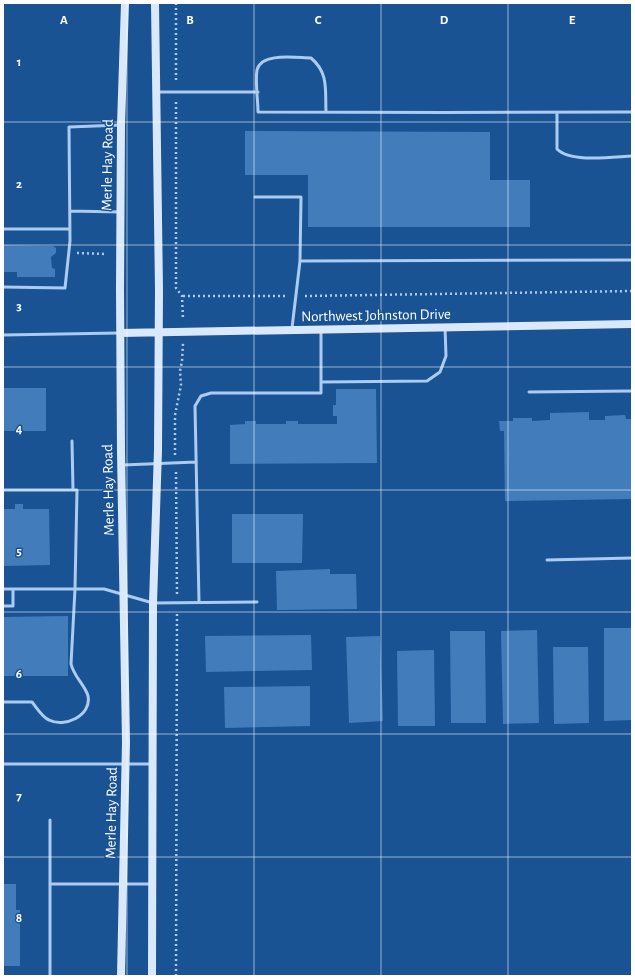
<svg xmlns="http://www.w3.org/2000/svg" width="635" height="979" viewBox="0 0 635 979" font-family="'Alegreya Sans',sans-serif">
<rect width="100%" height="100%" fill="#1a5394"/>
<path fill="#437cbb" d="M 245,131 L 490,132 L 490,180 L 530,180 L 530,227 L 308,227 L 308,175 L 245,175 Z
M 3,245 L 53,246 L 56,248 L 56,253 L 51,257 L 52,268 L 55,269 L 55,277 L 17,277 L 17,272 L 3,272 Z
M 3,388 L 46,388 L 46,431 L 3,431 Z
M 336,389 L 376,389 L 377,463 L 230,464 L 230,425 L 245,424 L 245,421 L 256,421 L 256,424 L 286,424 L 286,421 L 298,421 L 298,424 L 337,424 L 337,416 L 333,416 L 333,405 L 336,405 Z
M 589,412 L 589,420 L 605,420 L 605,416 L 625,415 L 626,419 L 632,419 L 632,499 L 505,501 L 504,431 L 500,431 L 499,421 L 513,421 L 513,418 L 532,418 L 532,421 L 550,420 L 550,413 Z
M 15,504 L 23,504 L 23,509 L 49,509 L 50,565 L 3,566 L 3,509 L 15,509 Z
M 232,514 L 303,514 L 302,563 L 232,563 Z
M 330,569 L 330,574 L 356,574 L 357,609 L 277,610 L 276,571 Z
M 68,616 L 68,676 L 3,676 L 3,617 Z
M 604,628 L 632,628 L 632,720 L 604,721 Z
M 537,630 L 539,723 L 503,724 L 501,631 Z
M 450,631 L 485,631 L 486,723 L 451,723 Z
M 311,635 L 312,670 L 206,672 L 205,636 Z
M 380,636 L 383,721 L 349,723 L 346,637 Z
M 553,647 L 588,647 L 589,723 L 554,724 Z
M 434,650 L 435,726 L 398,726 L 397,651 Z
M 310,686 L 310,726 L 225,728 L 224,687 Z
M 3,884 L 16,884 L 16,910 L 20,910 L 20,966 L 3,966 Z"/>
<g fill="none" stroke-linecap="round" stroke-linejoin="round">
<path stroke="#abccf0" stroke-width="2.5" stroke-dasharray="2 3" stroke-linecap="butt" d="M 176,3 L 176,82
M 176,102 L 176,288 L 182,296 L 183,320
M 77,253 L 106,254
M 183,296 L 288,296
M 305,296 L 632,291
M 175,455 L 175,415 L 181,385 L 180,371 L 182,361 L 183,343
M 176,472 L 177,595
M 176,976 L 177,612"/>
<path stroke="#abccf0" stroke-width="3" d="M 157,92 L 258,92
M 326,112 C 325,90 329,73 311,58 C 297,58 261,52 257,70 C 255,81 258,100 258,112 C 383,112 507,113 632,112
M 557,113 L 557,149 C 571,163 612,157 632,156
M 255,197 L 301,197 L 300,261
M 70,211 L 120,212
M 3,229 L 70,229
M 3,287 L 65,288 L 70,241 L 69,127 L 121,125
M 292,328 L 300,261 L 632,260
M 3,335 L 119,333
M 322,382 L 427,381 L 440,372 L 446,356 L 445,327
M 529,392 L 632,391
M 72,441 L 73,490
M 123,465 L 196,462
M 3,490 L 77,490 L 75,589 L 104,589 L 153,603 L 257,602
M 547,560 L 632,558
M 3,589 L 75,589 L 71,664 C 74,677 85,685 88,696 C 92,716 64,728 49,720 C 42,717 37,708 32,702 L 3,702
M 199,602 L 195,406 L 201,396 L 211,393 L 321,393 L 321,331
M 3,606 L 13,606 L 13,589
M 3,764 L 151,764
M 50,820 L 50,976
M 50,884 L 152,884"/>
<path stroke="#d9e9fb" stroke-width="8" d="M 120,333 L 632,324
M 121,976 L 126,742 L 121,452 L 120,289 L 121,125 L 125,3
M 152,976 L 153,603 L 158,450 L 159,290 L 155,3"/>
</g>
<path fill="none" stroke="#fff" stroke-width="1" stroke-opacity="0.55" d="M 127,3 L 127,976M 254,3 L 254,976M 381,3 L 381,976M 508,3 L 508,976M 3,122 L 632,122M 3,245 L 632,245M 3,367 L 632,367M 3,490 L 632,490M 3,612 L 632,612M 3,734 L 632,734M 3,857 L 632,857"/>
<g text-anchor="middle" stroke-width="3" stroke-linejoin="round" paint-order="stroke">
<g font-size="15" fill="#fff" stroke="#1a5394">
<text transform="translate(107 165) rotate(-89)" y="5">Merle Hay Road</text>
<text transform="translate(376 315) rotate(-1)" y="5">Northwest Johnston Drive</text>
<text transform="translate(108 490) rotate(-91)" y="5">Merle Hay Road</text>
<text transform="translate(111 813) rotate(-89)" y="5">Merle Hay Road</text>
</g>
</g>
<g font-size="13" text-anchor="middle" font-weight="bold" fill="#fff" stroke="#1a5394" stroke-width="3" stroke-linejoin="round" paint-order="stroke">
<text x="64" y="24">A</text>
<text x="190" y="24">B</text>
<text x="318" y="24">C</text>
<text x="444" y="24">D</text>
<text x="572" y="24">E</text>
<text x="19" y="66">1</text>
<text x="19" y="188">2</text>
<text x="19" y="310">3</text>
<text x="19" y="433">4</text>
<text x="19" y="555">5</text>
<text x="19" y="678">6</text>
<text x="19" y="800">7</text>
<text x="19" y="922">8</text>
</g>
<rect width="635" height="979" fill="none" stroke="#ffffff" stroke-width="8"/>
</svg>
